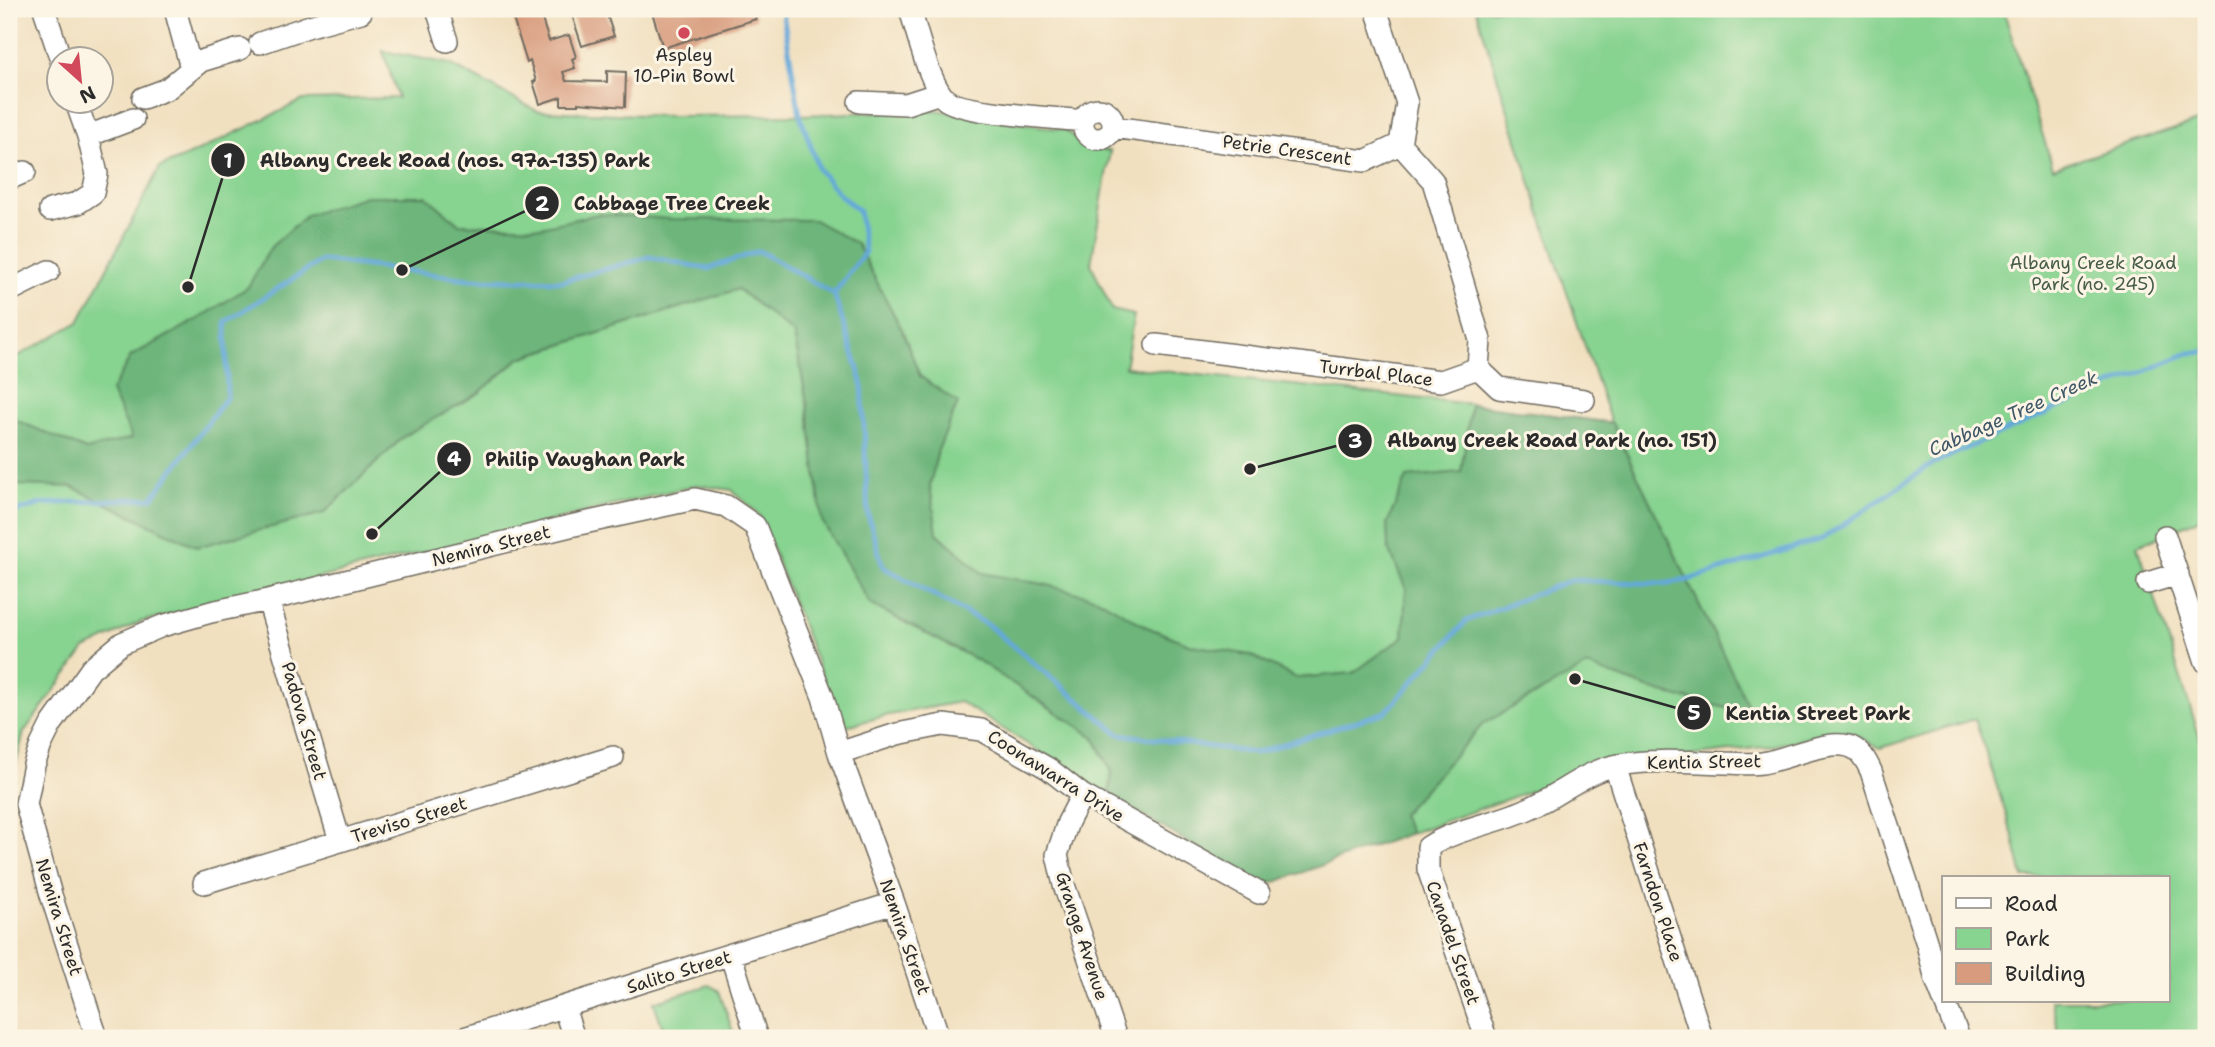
<svg xmlns="http://www.w3.org/2000/svg" width="2215" height="1047" viewBox="0 0 2215 1047" font-family="'Shantell Sans',sans-serif">
<rect width="100%" height="100%" fill="#fcf5e5"/>
<filter id="ink" filterUnits="userSpaceOnUse"><feTurbulence type="fractalNoise" baseFrequency=".0143" numOctaves="2"/><feDisplacementMap in="SourceGraphic" scale="14" xChannelSelector="R" yChannelSelector="G"/><feConvolveMatrix kernelMatrix="1 2 1 2 8 2 1 2 1" color-interpolation-filters="sRGB"/></filter>
<filter id="wash" filterUnits="userSpaceOnUse"><feTurbulence type="fractalNoise" baseFrequency=".00686" numOctaves="4" result="noise"/><feDisplacementMap in="SourceGraphic" scale="28" xChannelSelector="R" yChannelSelector="G"/><feGaussianBlur stdDeviation="1.57" result="paint"/><feColorMatrix in="noise" values="0 0 0 0 0 0 0 0 0 0 0 0 0 0 0 0 0 1.4 0 .05"/><feComposite in="paint" operator="in"/></filter>
<g filter="url(#wash)">
<rect width="100%" height="100%" fill="#f1e0c0"/>
<path fill="#87d390" stroke="#597f5e" stroke-width="2" d="M 1476,9 L 2003,9 L 2053,168 L 2206,119 L 2206,516 L 2138,545 L 2206,757 L 2206,1038 L 2060,1038 L 2051,1000 L 2168,1000 L 2168,877 L 2023,877 L 2014,839 L 1975,719 L 1880,748 L 1850,732 L 1827,733 L 1772,746 L 1598,767 L 1411,833 L 1401,816 L 883,567 L 862,382 L 759,251 L 562,281 L 324,513 L 404,436 L 479,393 L 520,358 L 738,289 L 794,334 L 807,402 L 870,604 L 979,661 L 1094,737 L 1112,772 L 1109,795 L 960,702 L 889,715 L 842,727 L 759,515 L 732,490 L 696,485 L 140,622 L 85,649 L 24,732 L 13,775 L 9,781 L 9,361 L 79,322 L 160,167 L 192,154 L 303,100 L 398,98 L 383,51 L 450,64 L 537,111 L 668,116 L 800,115 L 936,110 L 1065,130 L 1086,147 L 1110,151 L 1091,264 L 1112,310 L 1134,315 L 1125,367 L 1471,404 L 1611,423 L 1539,210 Z
M 709,985 L 719,991 L 735,1038 L 666,1038 L 654,1002 Z"/>
<path fill="#6db57a" stroke="#4c7052" stroke-width="2" d="M 366,196 L 426,196 L 459,224 L 541,227 L 598,214 L 670,219 L 814,220 L 857,244 L 902,330 L 920,376 L 958,403 L 938,450 L 930,485 L 937,533 L 982,573 L 1043,584 L 1097,598 L 1147,627 L 1192,645 L 1250,655 L 1296,678 L 1353,673 L 1403,637 L 1406,589 L 1388,547 L 1387,524 L 1407,477 L 1461,472 L 1471,404 L 1612,423 L 1752,714 L 1662,693 L 1587,666 L 1483,724 L 1401,815 L 1411,833 L 1262,887 L 1109,795 L 1112,772 L 1094,737 L 979,661 L 870,604 L 822,521 L 807,403 L 794,334 L 738,289 L 520,358 L 479,393 L 404,436 L 324,513 L 197,547 L 72,487 L 17,485 L 9,502 L 9,417 L 86,450 L 132,438 L 111,391 L 131,356 L 197,320 L 248,287 L 271,247 L 307,215 Z"/>
<g fill="none" stroke-linecap="round" stroke-linejoin="round">
<path stroke="#64a8d9" stroke-width="5" d="M 782,9 L 800,115 L 819,170 L 840,195 L 859,211 L 865,252 L 834,294
M 9,514 L 41,504 L 152,498 L 227,397 L 226,322 L 322,260 L 469,279 L 562,281 L 649,257 L 708,269 L 759,251 L 834,294 L 862,382 L 868,515 L 883,567 L 988,625 L 1119,734 L 1255,753 L 1386,712 L 1466,621 L 1571,580 L 1662,584 L 1688,580 L 1822,539 L 1934,463 L 2075,400 L 2189,353 L 2206,352"/>
</g>
<g id="blocks">
<path fill="#d89b7d" d="M 510,9 L 552,9 L 540,13 L 549,41 L 569,35 L 576,57 L 572,59 L 575,68 L 563,72 L 566,81 L 607,82 L 607,71 L 626,72 L 625,107 L 578,103 L 578,105 L 561,105 L 561,97 L 540,104 L 533,82 L 536,81 L 530,61 L 527,63 Z
M 570,9 L 605,9 L 614,36 L 582,46 Z
M 651,9 L 753,9 L 756,19 L 663,48 Z"/>
</g>
</g>
<g filter="url(#ink)">
<use href="#blocks" fill-opacity="0" stroke="#706a5f" stroke-width="2"/>
<g fill="none" stroke-linecap="round" stroke-linejoin="round">
<g stroke="#706a5f" stroke-width="24">
<path id="street" d="M 44,9 L 61,60
M 175,9 L 191,68
M 437,9 L 447,41
M 910,9 C 917,32 929,83 945,99 C 959,113 1058,118 1083,121
M 260,43 L 310,26 L 361,12
M 143,98 L 167,89 L 201,61 L 240,49
M 859,102 L 906,104 L 940,93
M1083 124a15 15 0 1 1 30 0a15 15 0 1 1-30 0Z
M 1113,127 L 1365,161 L 1400,144 L 1407,103 L 1376,9
M 88,136 L 133,119
M 9,179 L 25,172
M 50,210 L 78,203 L 93,193 L 97,174 L 88,136 L 76,102
M 9,291 L 49,271
M 1156,345 L 1441,381 L 1478,368 L 1480,340 L 1433,181 L 1400,144
M 1478,368 L 1499,388 L 1584,400
M 2165,536 L 2206,662
M 2148,583 L 2178,574
M 268,600 L 340,841
M 839,753 L 897,734 L 943,725 L 981,730 L 1049,769 L 1082,795 L 1259,893
M 1615,766 L 1702,1038
M 1082,795 L 1068,822 L 1057,855 L 1064,885 L 1116,1038
M 204,883 L 613,757
M 731,956 L 757,1038
M 564,1008 L 574,1038
M 97,1038 L 51,895 L 26,804 L 34,765 L 41,745 L 51,725 L 91,669 L 122,643 L 162,626 L 211,612 L 268,600 L 570,526 L 695,499 L 726,506 L 755,526 L 823,697 L 839,753 L 894,903 L 939,1038
M 464,1038 L 894,903
M 1486,1038 L 1428,869 L 1428,847 C 1459,827 1498,824 1532,807 C 1561,794 1585,771 1618,765 C 1653,759 1689,762 1725,763 C 1737,763 1750,765 1762,763 C 1787,760 1833,735 1855,749 C 1863,754 1867,763 1871,771 L 1927,944 L 1936,980 L 1959,1038"/>
</g>
<use href="#street" stroke="#fff" stroke-width="21"/>
</g>
</g>
<circle fill="#d1495b" stroke="#fcf5e5" stroke-width="2.5" cx="684" cy="33" r="7"/>
<g text-anchor="middle" stroke-width="6" stroke-linejoin="round" paint-order="stroke">
<g font-size="18" fill="#2b2b2b" stroke="#fcf5e5">
<text x="684" y="61">Aspley<tspan x="684" dy="21">10-Pin Bowl</tspan></text>
</g>
<g font-size="18" fill="#2b2b2b" stroke="#fcf5e5">
<text transform="translate(1287 150) rotate(8)" y="6">Petrie Crescent</text>
<text transform="translate(1376 373) rotate(7)" y="6">Turrbal Place</text>
<text transform="translate(491 546) rotate(-14)" y="6">Nemira Street</text>
<text transform="translate(304 721) rotate(74)" y="6">Padova Street</text>
<text transform="translate(1704 762) rotate(-1)" y="6">Kentia Street</text>
<text transform="translate(1056 776) rotate(32)" y="6">Coonawarra Drive</text>
<text transform="translate(409 820) rotate(-17)" y="6">Treviso Street</text>
<text transform="translate(1658 902) rotate(72)" y="6">Farndon Place</text>
<text transform="translate(59 917) rotate(73)" y="6">Nemira Street</text>
<text transform="translate(1082 936) rotate(72)" y="6">Grange Avenue</text>
<text transform="translate(905 937) rotate(71)" y="6">Nemira Street</text>
<text transform="translate(1453 943) rotate(71)" y="6">Canadel Street</text>
<text transform="translate(679 972) rotate(-17)" y="6">Salito Street</text>
</g>
<g font-size="18" fill="#475d49" stroke="#fcf5e5">
<text x="2093" y="269">Albany Creek Road<tspan x="2093" dy="21">Park (no. 245)</tspan></text>
</g>
<g font-size="19" font-style="italic" fill="#3f5768" stroke="#fcf5e5">
<text transform="translate(2013 413) rotate(-24)" y="7">Cabbage Tree Creek</text>
</g>
</g>
<path fill="none" stroke="#2b2b2b" stroke-width="2.5" d="M188 287L228 160M402 270L542 203M1250 469L1355 441M372 534L454 459M1575 679L1694 713"/>
<g fill="#2b2b2b" stroke="#fcf5e5" stroke-width="2.5">
<circle cx="188" cy="287" r="7"/>
<circle cx="402" cy="270" r="7"/>
<circle cx="1250" cy="469" r="7"/>
<circle cx="372" cy="534" r="7"/>
<circle cx="1575" cy="679" r="7"/>
<circle cx="228" cy="160" r="18"/>
<circle cx="542" cy="203" r="18"/>
<circle cx="1355" cy="441" r="18"/>
<circle cx="454" cy="459" r="18"/>
<circle cx="1694" cy="713" r="18"/>
</g>
<g font-size="21" text-anchor="middle" font-weight="bold" fill="#fff">
<text x="228" y="168">1</text>
<text x="542" y="211">2</text>
<text x="1355" y="448">3</text>
<text x="454" y="466">4</text>
<text x="1694" y="720">5</text>
</g>
<g font-size="19" text-anchor="middle" font-weight="bold" fill="#2b2b2b" stroke="#fcf5e5" stroke-width="6" stroke-linejoin="round" paint-order="stroke">
<text x="455" y="167">Albany Creek Road (nos. 97a-135) Park</text>
<text x="672" y="210">Cabbage Tree Creek</text>
<text x="1552" y="447">Albany Creek Road Park (no. 151)</text>
<text x="585" y="466">Philip Vaughan Park</text>
<text x="1818" y="720">Kentia Street Park</text>
</g>
<rect width="2215" height="1047" fill="none" stroke="#fcf5e5" stroke-width="35"/>
<rect x="1942" y="876" width="228" height="126" fill="#fcf5e5" stroke="#a8a49b" stroke-width="2"/>
<rect x="1956" y="898" width="35" height="10" fill="#ffffff" stroke="#a8a49b" stroke-width="2"/>
<text x="2005" y="911" font-size="21" fill="#2b2b2b">Road</text>
<rect x="1956" y="928" width="35" height="21" fill="#87d390" stroke="#a8a49b" stroke-width="2"/>
<text x="2005" y="946" font-size="21" fill="#2b2b2b">Park</text>
<rect x="1956" y="963" width="35" height="21" fill="#d89b7d" stroke="#a8a49b" stroke-width="2"/>
<text x="2005" y="981" font-size="21" fill="#2b2b2b">Building</text>
<g transform="translate(80 80) rotate(153)"><circle r="33" fill="#fcf5e5" stroke="#a8a49b" stroke-width="2"/>
<path d="M0-5L12 26L0 18L-12 26Z" fill="#d1495b"/>
<text y="-10" font-size="19" font-weight="bold" text-anchor="middle" fill="#2b2b2b">N</text>
</g>
</svg>
